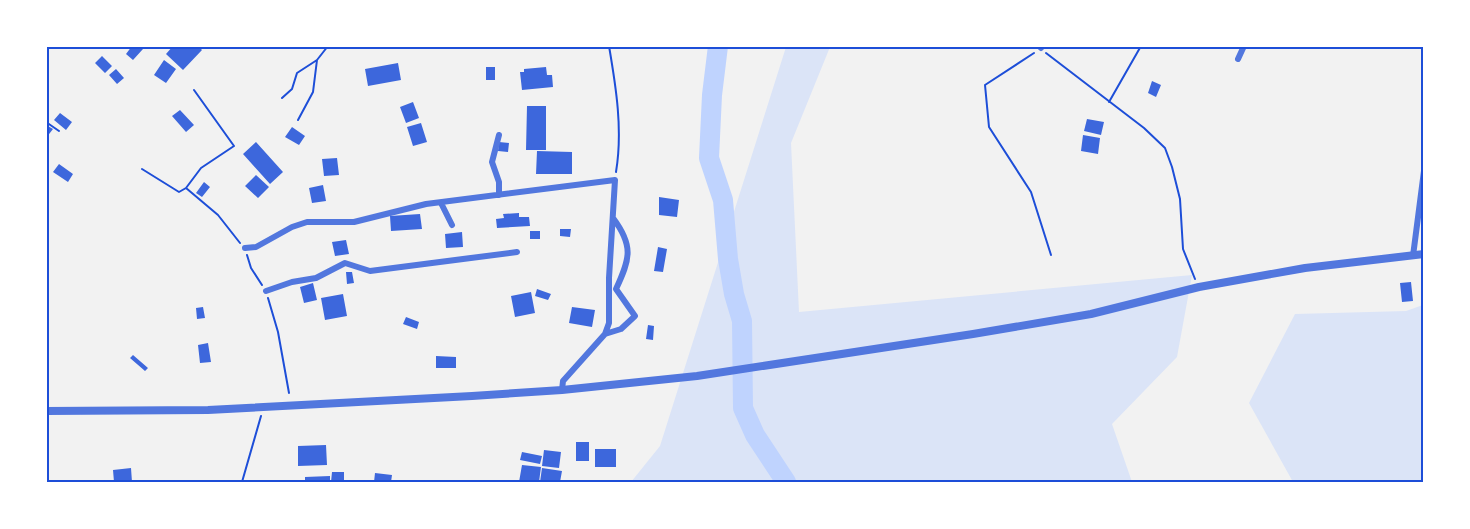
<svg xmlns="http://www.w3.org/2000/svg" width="1470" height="529" viewBox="0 0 1470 529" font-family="'Varela Round',sans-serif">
<rect width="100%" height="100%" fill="#f2f2f2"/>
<path fill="#dbe4f7" d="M 786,47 L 830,47 L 791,143 L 799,312 L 1192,275 L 1177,357 L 1112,424 L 1132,482 L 631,482 L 660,446 Z
M 1423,305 L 1423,482 L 1293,482 L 1249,403 L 1295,314 L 1406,311 Z"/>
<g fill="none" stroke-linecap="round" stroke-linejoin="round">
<path stroke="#bfd3fe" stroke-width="20" d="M 718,46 L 712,95 L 709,158 L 723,200 L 728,259 L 734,294 L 742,321 L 743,408 L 755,435 L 786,482"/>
</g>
<path fill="#3d67dc" d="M 132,46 L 141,46 L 143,49 L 133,60 L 126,54 Z
M 173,46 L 198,46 L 202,50 L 183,70 L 166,54 Z
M 102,56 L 112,66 L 105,73 L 95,63 Z
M 164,60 L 176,69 L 166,83 L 154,75 Z
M 398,63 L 401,80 L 368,86 L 365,69 Z
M 486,67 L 495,67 L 495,80 L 486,80 Z
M 546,67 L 547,75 L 552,75 L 553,87 L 522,90 L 520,72 L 524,72 L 524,69 Z
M 116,69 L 124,78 L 117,84 L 109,75 Z
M 1152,81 L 1161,85 L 1156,97 L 1148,93 Z
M 413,102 L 419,118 L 406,123 L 400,107 Z
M 527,106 L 546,106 L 546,150 L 526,150 Z
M 180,110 L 194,125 L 186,132 L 172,116 Z
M 60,113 L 72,122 L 66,130 L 54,120 Z
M 1087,119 L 1104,122 L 1101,135 L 1084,131 Z
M 421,123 L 427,142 L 413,146 L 407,127 Z
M 46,125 L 53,129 L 46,138 Z
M 292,127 L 305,136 L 299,145 L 285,137 Z
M 1083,135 L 1100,138 L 1098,154 L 1081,151 Z
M 256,142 L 283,172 L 270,184 L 243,154 Z
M 499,142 L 509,143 L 508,152 L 498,151 Z
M 537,151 L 572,152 L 572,174 L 536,174 Z
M 337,158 L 339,175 L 324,176 L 322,159 Z
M 59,164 L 73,174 L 68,182 L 53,172 Z
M 256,175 L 269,187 L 258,198 L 245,186 Z
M 204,182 L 210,187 L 202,197 L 196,193 Z
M 323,185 L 326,201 L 312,203 L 309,188 Z
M 659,197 L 679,200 L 677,217 L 659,215 Z
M 519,213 L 519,217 L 529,217 L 530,226 L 497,228 L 496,219 L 504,218 L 503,214 Z
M 420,214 L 422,229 L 391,231 L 390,216 Z
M 560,229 L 571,229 L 570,237 L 560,236 Z
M 530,231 L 540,231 L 540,239 L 530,239 Z
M 462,232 L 463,247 L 446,248 L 445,234 Z
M 346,240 L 349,254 L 335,256 L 332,242 Z
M 658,247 L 667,249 L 663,272 L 654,271 Z
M 346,272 L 352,272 L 354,283 L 347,284 Z
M 1411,282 L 1413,301 L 1402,302 L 1400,283 Z
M 313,283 L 317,300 L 304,303 L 300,287 Z
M 537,289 L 551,294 L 548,300 L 535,296 Z
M 531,292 L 535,313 L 515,317 L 511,296 Z
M 343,294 L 347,316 L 325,320 L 321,298 Z
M 203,307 L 205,318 L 197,319 L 196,308 Z
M 572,307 L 595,310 L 592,327 L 569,323 Z
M 406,317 L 419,322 L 417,329 L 403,324 Z
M 648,325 L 654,326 L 653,340 L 646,339 Z
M 208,343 L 211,362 L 200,363 L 198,345 Z
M 133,355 L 148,368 L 145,371 L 130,358 Z
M 436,356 L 456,357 L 456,368 L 436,368 Z
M 576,442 L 589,442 L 589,461 L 576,461 Z
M 326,445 L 327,465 L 298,466 L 298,446 Z
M 595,449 L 616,449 L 616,467 L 595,467 Z
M 544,450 L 561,452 L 559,468 L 542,466 Z
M 522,452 L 542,456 L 540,464 L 520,460 Z
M 522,465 L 541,467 L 539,482 L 519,482 Z
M 131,468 L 132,482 L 114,482 L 113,470 Z
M 542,468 L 562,471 L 560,482 L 540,482 Z
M 332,472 L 344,472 L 344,482 L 331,482 Z
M 375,473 L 392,475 L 391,482 L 374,482 Z
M 330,476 L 330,482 L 305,482 L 305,477 Z"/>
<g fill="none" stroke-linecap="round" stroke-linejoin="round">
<path stroke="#1d4ed8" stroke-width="2" d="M 609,46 C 616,87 623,130 616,172
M 46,49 L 50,46
M 1034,53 L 985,85 L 989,127 L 1031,192 L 1051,255
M 1046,53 L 1144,128 L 1165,148 L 1172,167 L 1180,199 L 1183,249 L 1195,279
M 282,98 L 292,89 L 297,73 L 317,60 L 328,46
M 1109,102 L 1141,46
M 298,120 L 313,92 L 317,60
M 46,122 L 59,131
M 142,169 L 179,192 L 186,188 L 218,215 L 240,243
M 186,188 L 201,168 L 234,146 L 194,90
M 247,255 L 251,268 L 262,285
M 268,298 L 278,332 L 289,393
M 242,482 L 261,416"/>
<path stroke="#5277de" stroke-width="6" d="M 1039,46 L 1041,48
M 1238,59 L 1244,46
M 499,195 L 499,182 L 492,162 L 499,135
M 441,203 L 452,225
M 245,248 L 256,247 L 292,227 L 307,222 L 354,222 L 426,204 L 615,180 L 609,278 L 609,323 L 605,334 L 563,381 L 562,390
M 1413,256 L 1424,171
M 266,291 L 292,282 L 316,278 L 345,263 L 370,271 L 517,252
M 605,334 L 621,329 L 635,316 L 616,289 C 630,259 634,246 613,218"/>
<path stroke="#5277de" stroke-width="8" d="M 46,411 L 208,410 L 472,396 L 562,390 L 697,376 L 973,334 L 1091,314 L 1199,287 L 1305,268 L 1424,254"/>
</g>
<rect width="1470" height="529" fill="none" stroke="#ffffff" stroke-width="96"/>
<rect x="48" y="48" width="1374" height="433" fill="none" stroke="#1d4ed8" stroke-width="2"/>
</svg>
